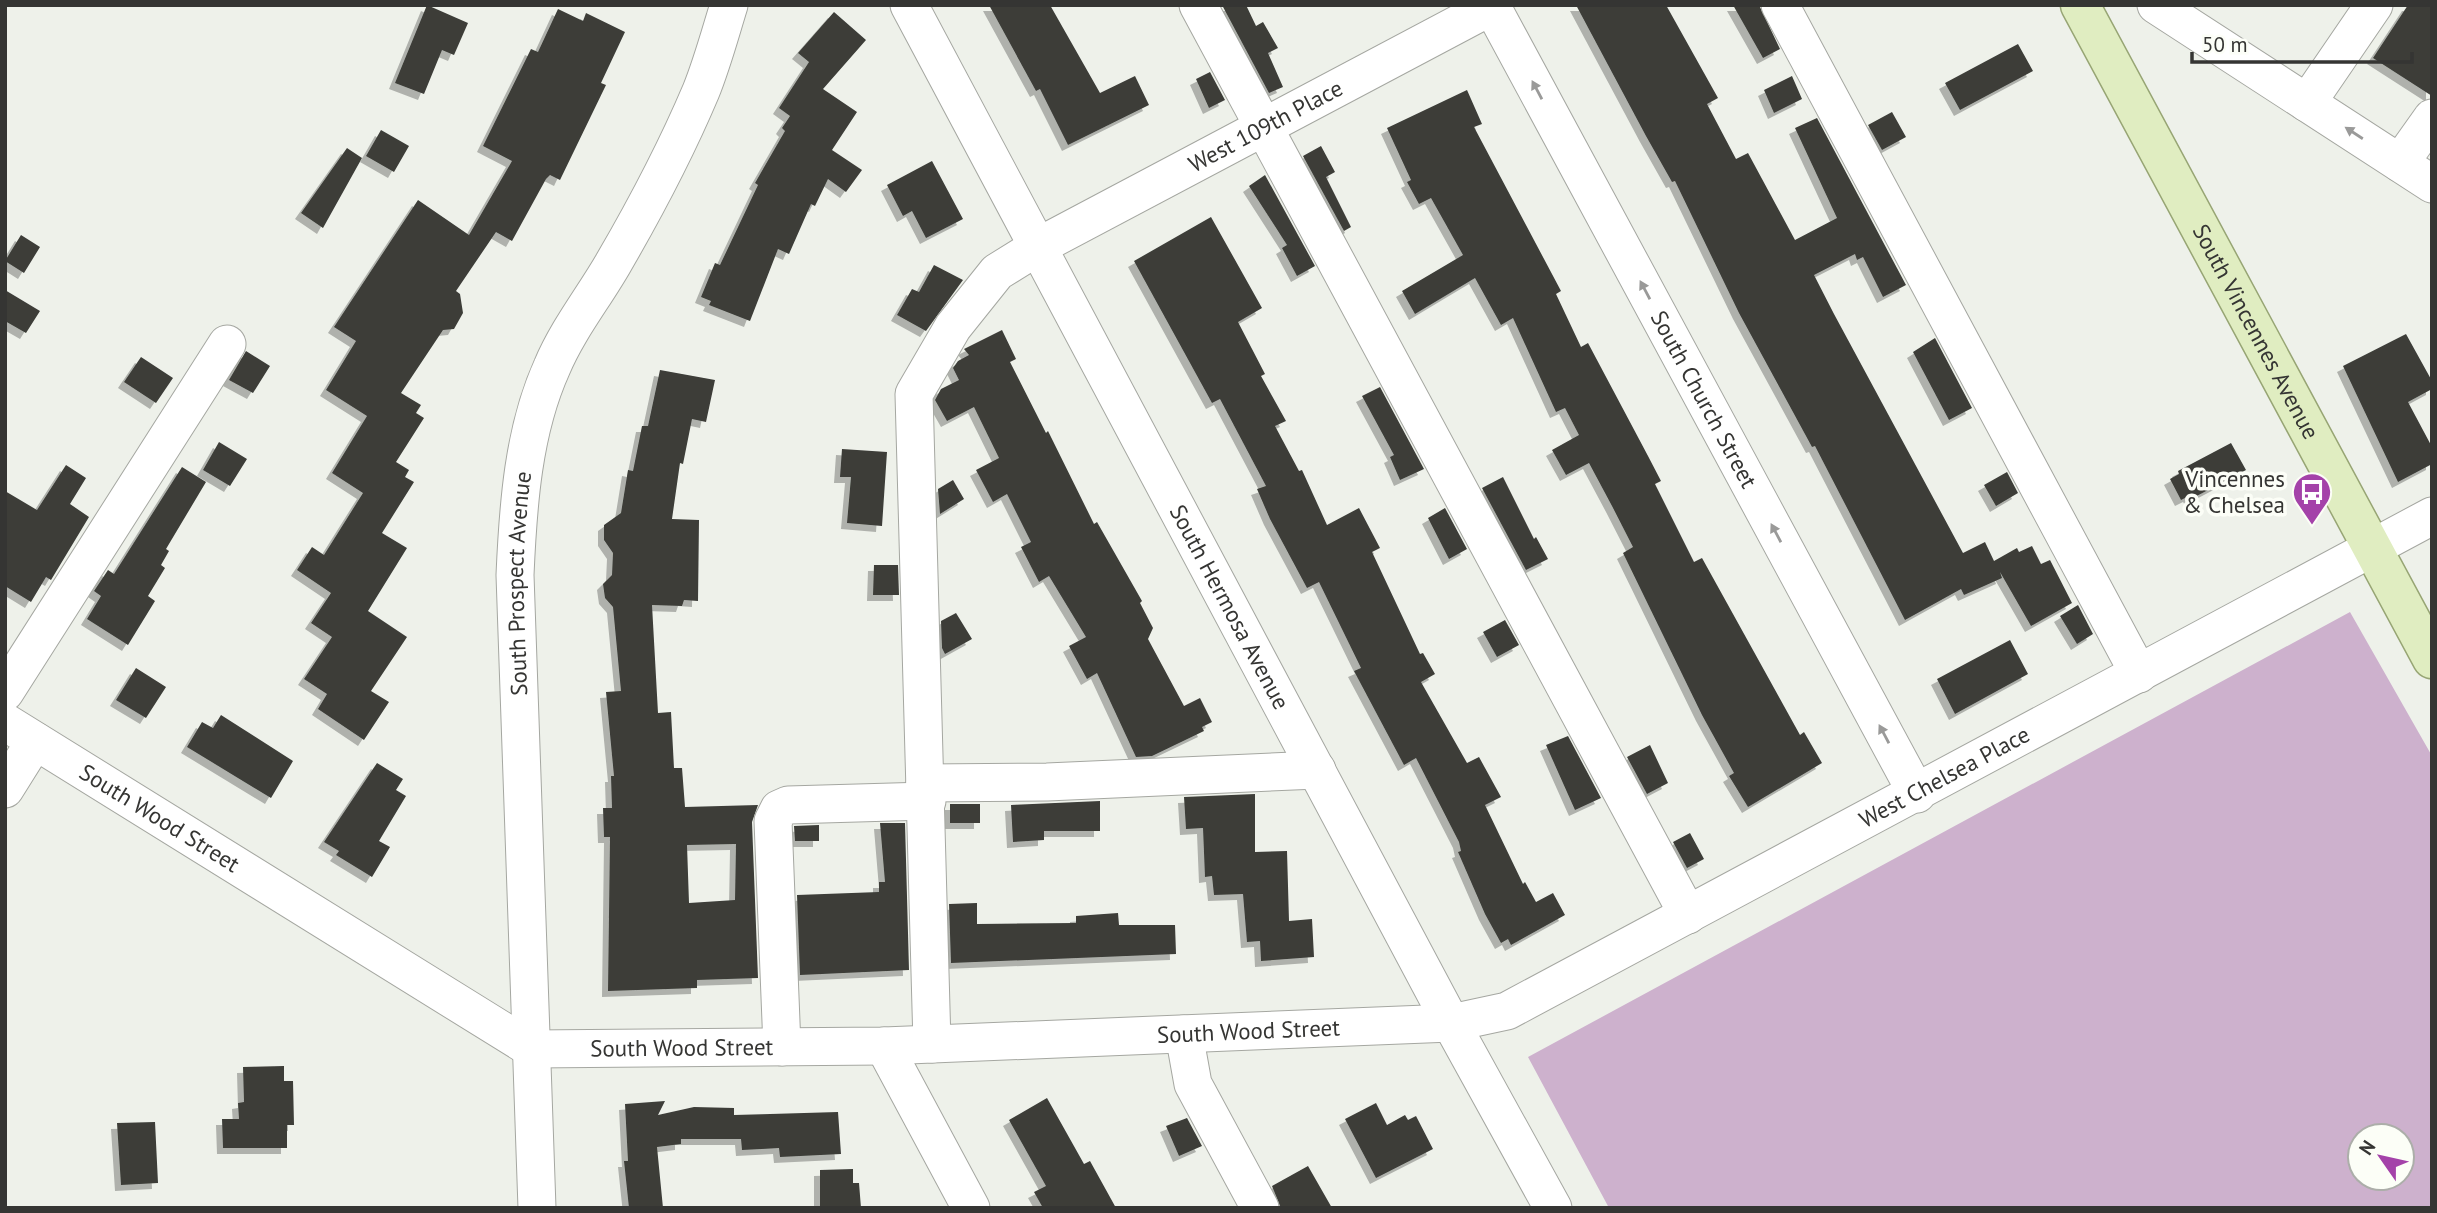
<svg xmlns="http://www.w3.org/2000/svg" width="2437" height="1213" viewBox="0 0 2437 1213" font-family="'PT Sans',sans-serif">
<defs>
<filter id="shadow"><feDropShadow dx="-6" dy="6" stdDeviation="0" flood-color="#0004"/></filter>
</defs>
<rect width="100%" height="100%" fill="#eef1ea"/>
<path fill="#cdb1cd" fill-rule="evenodd" d="M 2350,612 L 2432,756 L 2432,1208 L 1609,1208 L 1528,1057 ZM 2360,1136 L 2402,1136 L 2402,1178 L 2360,1178 Z"/>
<path fill="#3c3d38" fill-rule="evenodd" filter="url(#shadow)" d="M 427,5 L 468,23 L 454,55 L 442,50 L 424,94 L 395,83 Z
M 989,5 L 1050,5 L 1100,93 L 1135,76 L 1149,105 L 1068,145 L 1040,89 L 1036,91 Z
M 1222,5 L 1246,5 L 1256,26 L 1263,22 L 1278,48 L 1268,53 L 1283,87 L 1269,93 Z
M 1576,5 L 1666,5 L 1718,98 L 1707,104 L 1736,159 L 1748,153 L 1795,240 L 1837,218 L 1795,128 L 1817,118 L 1906,285 L 1883,297 L 1863,257 L 1857,260 L 1855,254 L 1814,275 L 1834,314 L 1963,553 L 1985,542 L 1994,561 L 2017,548 L 2019,552 L 2032,546 L 2041,564 L 2050,560 L 2072,603 L 2031,626 L 2000,572 L 2002,578 L 1964,595 L 1961,589 L 1905,620 L 1815,446 L 1812,447 L 1739,313 L 1675,181 L 1672,182 L 1646,136 Z
M 1733,5 L 1759,5 L 1780,49 L 1763,58 Z
M 2408,5 L 2432,5 L 2432,96 L 2373,58 Z
M 558,9 L 583,21 L 586,13 L 625,32 L 601,83 L 606,85 L 560,180 L 550,175 L 546,179 L 512,241 L 496,232 L 456,291 L 460,294 L 463,313 L 454,329 L 443,330 L 401,393 L 421,405 L 416,413 L 424,418 L 396,462 L 409,470 L 405,477 L 414,482 L 382,533 L 407,548 L 368,611 L 407,637 L 371,691 L 389,702 L 364,740 L 318,709 L 327,694 L 304,679 L 332,637 L 311,623 L 331,593 L 297,570 L 312,547 L 324,555 L 363,493 L 332,473 L 367,416 L 326,390 L 356,341 L 334,327 L 418,200 L 469,235 L 512,161 L 483,146 L 531,49 L 538,52 Z
M 834,12 L 866,40 L 823,89 L 857,112 L 832,150 L 862,170 L 846,192 L 828,179 L 815,206 L 811,204 L 789,254 L 778,249 L 750,321 L 709,305 L 711,301 L 701,297 L 715,263 L 720,265 L 758,185 L 755,183 L 785,131 L 782,128 L 790,116 L 779,108 L 809,62 L 798,53 Z
M 2018,44 L 2033,71 L 1960,110 L 1945,83 Z
M 1210,72 L 1225,100 L 1209,108 L 1196,79 Z
M 1792,76 L 1802,99 L 1774,113 L 1764,90 Z
M 1467,90 L 1482,124 L 1474,127 L 1561,291 L 1556,294 L 1581,347 L 1588,343 L 1648,456 L 1661,481 L 1655,484 L 1694,562 L 1702,558 L 1800,735 L 1804,732 L 1822,763 L 1748,807 L 1729,776 L 1734,773 L 1702,715 L 1623,553 L 1633,547 L 1612,506 L 1589,463 L 1566,475 L 1552,450 L 1579,435 L 1565,408 L 1556,412 L 1513,318 L 1501,325 L 1475,278 L 1415,314 L 1402,291 L 1463,255 L 1431,198 L 1419,204 L 1407,182 L 1411,180 L 1387,128 Z
M 1892,112 L 1906,137 L 1882,150 L 1868,125 Z
M 381,130 L 409,146 L 394,172 L 366,156 Z
M 1321,146 L 1335,172 L 1326,177 L 1351,227 L 1344,231 L 1303,156 Z
M 347,148 L 362,158 L 323,228 L 301,213 Z
M 932,161 L 963,219 L 926,238 L 912,211 L 903,216 L 887,185 Z
M 1265,175 L 1315,266 L 1297,276 L 1282,248 L 1287,245 L 1249,186 Z
M 1211,217 L 1262,308 L 1238,322 L 1265,374 L 1261,376 L 1286,421 L 1275,426 L 1299,471 L 1302,470 L 1327,525 L 1359,508 L 1380,548 L 1372,552 L 1420,654 L 1423,653 L 1435,674 L 1421,682 L 1467,763 L 1479,757 L 1501,797 L 1485,805 L 1523,884 L 1525,882 L 1536,902 L 1553,893 L 1565,915 L 1511,945 L 1508,939 L 1501,943 L 1485,914 L 1458,852 L 1461,851 L 1459,842 L 1416,758 L 1404,765 L 1354,671 L 1361,668 L 1319,582 L 1307,588 L 1270,519 L 1257,489 L 1266,486 L 1220,399 L 1212,403 L 1134,261 Z
M 21,235 L 40,247 L 24,273 L 5,261 Z
M 934,265 L 963,280 L 926,331 L 897,315 L 912,289 L 919,292 Z
M 5,290 L 40,311 L 26,333 L 5,321 Z
M 1002,330 L 1016,359 L 1010,362 L 1046,433 L 1048,431 L 1094,524 L 1097,522 L 1142,601 L 1140,603 L 1153,628 L 1148,639 L 1184,706 L 1200,698 L 1212,722 L 1202,727 L 1204,731 L 1152,756 L 1136,757 L 1097,673 L 1087,679 L 1069,646 L 1086,637 L 1049,576 L 1039,582 L 1021,547 L 1031,542 L 1007,494 L 993,502 L 976,470 L 999,458 L 974,407 L 947,421 L 935,400 L 941,389 L 959,380 L 953,368 L 958,361 L 969,355 L 964,349 Z
M 2406,334 L 2432,381 L 2432,389 L 2408,402 L 2432,447 L 2432,464 L 2398,482 L 2343,366 Z
M 1935,338 L 1972,408 L 1949,420 L 1913,352 Z
M 246,351 L 270,366 L 253,393 L 229,380 Z
M 141,357 L 173,378 L 156,403 L 124,382 Z
M 660,370 L 715,380 L 706,422 L 692,419 L 683,464 L 680,463 L 672,519 L 699,520 L 698,601 L 684,600 L 682,606 L 652,605 L 658,713 L 671,712 L 674,768 L 682,768 L 685,807 L 758,805 L 752,822 L 758,978 L 697,980 L 697,988 L 608,991 L 610,837 L 604,837 L 603,808 L 612,808 L 611,776 L 614,776 L 606,692 L 621,691 L 613,607 L 605,598 L 603,584 L 612,575 L 613,553 L 604,540 L 604,525 L 621,513 L 628,470 L 633,471 L 642,426 L 648,426 ZM 736,844 L 735,900 L 689,903 L 687,845 Z
M 1380,387 L 1424,469 L 1400,480 L 1390,457 L 1394,455 L 1362,396 Z
M 219,442 L 247,459 L 230,486 L 203,470 Z
M 2231,443 L 2246,470 L 2191,499 L 2189,496 L 2181,500 L 2170,479 L 2179,474 L 2178,471 Z
M 842,449 L 887,452 L 882,526 L 847,523 L 851,477 L 840,477 Z
M 66,465 L 86,478 L 70,504 L 89,517 L 51,580 L 46,577 L 31,602 L 5,586 L 5,491 L 37,510 Z
M 182,467 L 206,482 L 166,549 L 169,551 L 161,565 L 165,568 L 148,596 L 155,601 L 128,645 L 87,619 L 101,596 L 94,591 L 108,570 L 114,574 Z
M 2007,472 L 2018,493 L 1996,506 L 1984,485 Z
M 1503,477 L 1534,539 L 1536,537 L 1548,559 L 1526,570 L 1482,488 Z
M 953,480 L 964,499 L 940,514 L 938,489 Z
M 1445,508 L 1467,549 L 1449,559 L 1428,518 Z
M 874,565 L 898,565 L 899,595 L 873,595 Z
M 2078,605 L 2093,634 L 2077,644 L 2060,616 Z
M 956,613 L 972,639 L 945,654 L 942,648 L 941,621 Z
M 1505,620 L 1519,645 L 1497,657 L 1483,632 Z
M 2010,640 L 2028,674 L 1955,714 L 1937,679 Z
M 136,668 L 166,687 L 146,718 L 116,700 Z
M 221,715 L 293,761 L 271,798 L 187,747 L 202,722 L 213,728 Z
M 1568,736 L 1601,798 L 1575,810 L 1546,745 Z
M 1650,745 L 1668,783 L 1647,794 L 1627,757 Z
M 377,763 L 403,779 L 396,790 L 406,796 L 379,841 L 390,847 L 372,877 L 336,855 L 339,851 L 324,842 Z
M 1255,794 L 1255,852 L 1287,851 L 1289,921 L 1312,919 L 1314,957 L 1261,961 L 1260,941 L 1247,942 L 1243,894 L 1214,895 L 1212,876 L 1205,877 L 1203,828 L 1186,829 L 1184,797 Z
M 1100,801 L 1100,831 L 1044,831 L 1044,840 L 1013,842 L 1011,805 Z
M 950,804 L 980,804 L 980,823 L 950,823 Z
M 880,823 L 905,823 L 909,970 L 800,975 L 797,895 L 879,892 L 879,882 L 885,882 Z
M 819,825 L 819,841 L 795,841 L 794,826 Z
M 1690,833 L 1704,859 L 1687,868 L 1673,842 Z
M 977,903 L 977,924 L 1076,923 L 1076,916 L 1118,913 L 1119,925 L 1175,925 L 1176,954 L 951,963 L 949,904 Z
M 284,1066 L 284,1081 L 293,1081 L 294,1125 L 287,1125 L 287,1148 L 223,1148 L 222,1119 L 239,1119 L 238,1103 L 244,1102 L 243,1067 Z
M 1047,1098 L 1084,1164 L 1090,1161 L 1116,1208 L 1043,1208 L 1034,1192 L 1046,1186 L 1009,1120 Z
M 665,1101 L 658,1115 L 694,1107 L 734,1108 L 734,1115 L 838,1112 L 841,1154 L 780,1157 L 779,1148 L 742,1150 L 741,1139 L 681,1139 L 681,1144 L 657,1147 L 663,1208 L 629,1208 L 624,1161 L 628,1161 L 625,1104 Z
M 1376,1103 L 1387,1125 L 1405,1115 L 1408,1120 L 1416,1116 L 1433,1149 L 1376,1178 L 1345,1119 Z
M 1187,1118 L 1202,1146 L 1179,1156 L 1166,1126 Z
M 155,1122 L 158,1183 L 121,1185 L 117,1123 Z
M 1308,1166 L 1332,1208 L 1281,1208 L 1272,1186 Z
M 853,1169 L 853,1183 L 859,1183 L 861,1208 L 820,1208 L 820,1170 Z"/>
<g fill="none" stroke-linecap="round" stroke-linejoin="round">
<g stroke="#a5a7a1" stroke-width="39">
<g id="minor">
<path id="s1" d="M 909,5 L 1451,1023 L 1553,1208"/>
<path d="M 1198,5 L 1688,915"/>
<path id="s2" d="M 1491,5 L 1917,794"/>
<path d="M 1780,5 L 2139,674"/>
<path d="M 2156,5 L 2432,184"/>
<path d="M 2307,103 L 2374,5"/>
<path d="M 2400,163 L 2432,118"/>
<path d="M 5,692 L 227,344"/>
<path id="s3" d="M 5,722 L 532,1049 L 884,1046 L 1451,1023 L 1507,1011 L 2432,516"/>
<path d="M 925,783 L 1047,782 L 1317,770"/>
<path d="M 5,789 L 35,741"/>
<path d="M 1184,1034 L 1193,1084 L 1260,1208"/>
<path id="s4" d="M 932,1044 L 914,394 L 953,327 L 997,272 L 1039,246 L 1494,5"/>
<path d="M 884,1046 L 971,1208"/>
<path d="M 782,1047 L 773,821 L 779,809 L 788,805 L 927,801"/>
<path id="s5" d="M 537,1208 L 515,575 C 518,506 523,431 552,367 C 568,329 594,297 614,262 C 646,207 676,150 701,91 C 712,64 720,34 729,5"/>
</g>
</g>
<g stroke="#97a574" stroke-width="41">
<g id="major">
<path id="s6" d="M 2080,5 L 2432,659"/>
</g>
</g>
<use href="#minor" stroke="#fff" stroke-width="37"/>
<use href="#major" stroke="#e0edc1" stroke-width="38"/>
</g>
<defs><path id="oneway-solid" d="M-6-.8H1V-3.2L6.5 0L1 3.2V.8H-6Z" transform="scale(1.75)"/></defs>
<g fill="#9a9a99">
<use href="#oneway-solid" transform="translate(1537 90) rotate(-118)"/>
<use href="#oneway-solid" transform="translate(2354 133) rotate(-147)"/>
<use href="#oneway-solid" transform="translate(1645 290) rotate(-118)"/>
<use href="#oneway-solid" transform="translate(1776 533) rotate(-118)"/>
<use href="#oneway-solid" transform="translate(1884 734) rotate(-118)"/>
</g>
<defs>
<g id="bus-pin" transform="scale(2.0125)"><path d="M0 17L-7.5 6A9.5 9.5 0 1 1 7.5 6Z" fill="#a442a9" stroke="#fcfef7"/><path d="M-5-6H5V4H4V6H2V4H-2V6H-4V4H-5ZM-3.5-4V0h7V-4ZM-3.5 1.2v1.5H-2V1.2ZM2 1.2v1.5H3.5V1.2Z" fill="#fff"/></g>
</defs>
<g fill-rule="evenodd">
<use href="#bus-pin" x="2312" y="492"/>
</g>
<g text-anchor="middle" stroke-width="7" stroke-linejoin="round" paint-order="stroke">
<g font-size="23" fill="#353533" stroke="#fcfef7">
<text dy="8" stroke="none"><textPath href="#s4" startOffset="1104">West 109th Place</textPath></text>
<text dy="8" stroke="none"><textPath href="#s6" startOffset="371">South Vincennes Avenue</textPath></text>
<text dy="8" stroke="none"><textPath href="#s2" startOffset="448">South Church Street</textPath></text>
<text dy="8" stroke="none"><textPath href="#s5" startOffset="625">South Prospect Avenue</textPath></text>
<text dy="8" stroke="none"><textPath href="#s1" startOffset="682">South Hermosa Avenue</textPath></text>
<text dy="8" stroke="none"><textPath href="#s3" startOffset="2093">West Chelsea Place</textPath></text>
<text dy="8" stroke="none"><textPath href="#s3" startOffset="182">South Wood Street</textPath></text>
<text dy="8" stroke="none"><textPath href="#s3" startOffset="1337">South Wood Street</textPath></text>
<text dy="8" stroke="none"><textPath href="#s3" startOffset="770">South Wood Street</textPath></text>
</g>
<g font-size="23" fill="#353533" stroke="#fcfef7" text-anchor="end">
<text x="2285" y="487">Vincennes<tspan x="2285" dy="26">&amp; Chelsea</tspan></text>
</g>
</g>
<rect width="2437" height="1213" fill="none" stroke="#353533" stroke-width="14"/>
<g transform="translate(2381 1157) rotate(304)"><circle r="33" fill="#fcfef7" stroke="#acaea9" stroke-width="2"/>
<path d="M0-5L12 26L0 18L-12 26Z" fill="#a442a9"/>
<text y="-10" font-size="19" font-weight="bold" text-anchor="middle" fill="#353533">N</text>
</g>
<path d="M2192 52v10h220v-10" fill="none" stroke="#353533" stroke-width="3.5"/>
<text x="2202" y="52" font-size="21" fill="#353533" stroke="#fcfef7" stroke-width="5" paint-order="stroke">50 m</text>
</svg>
